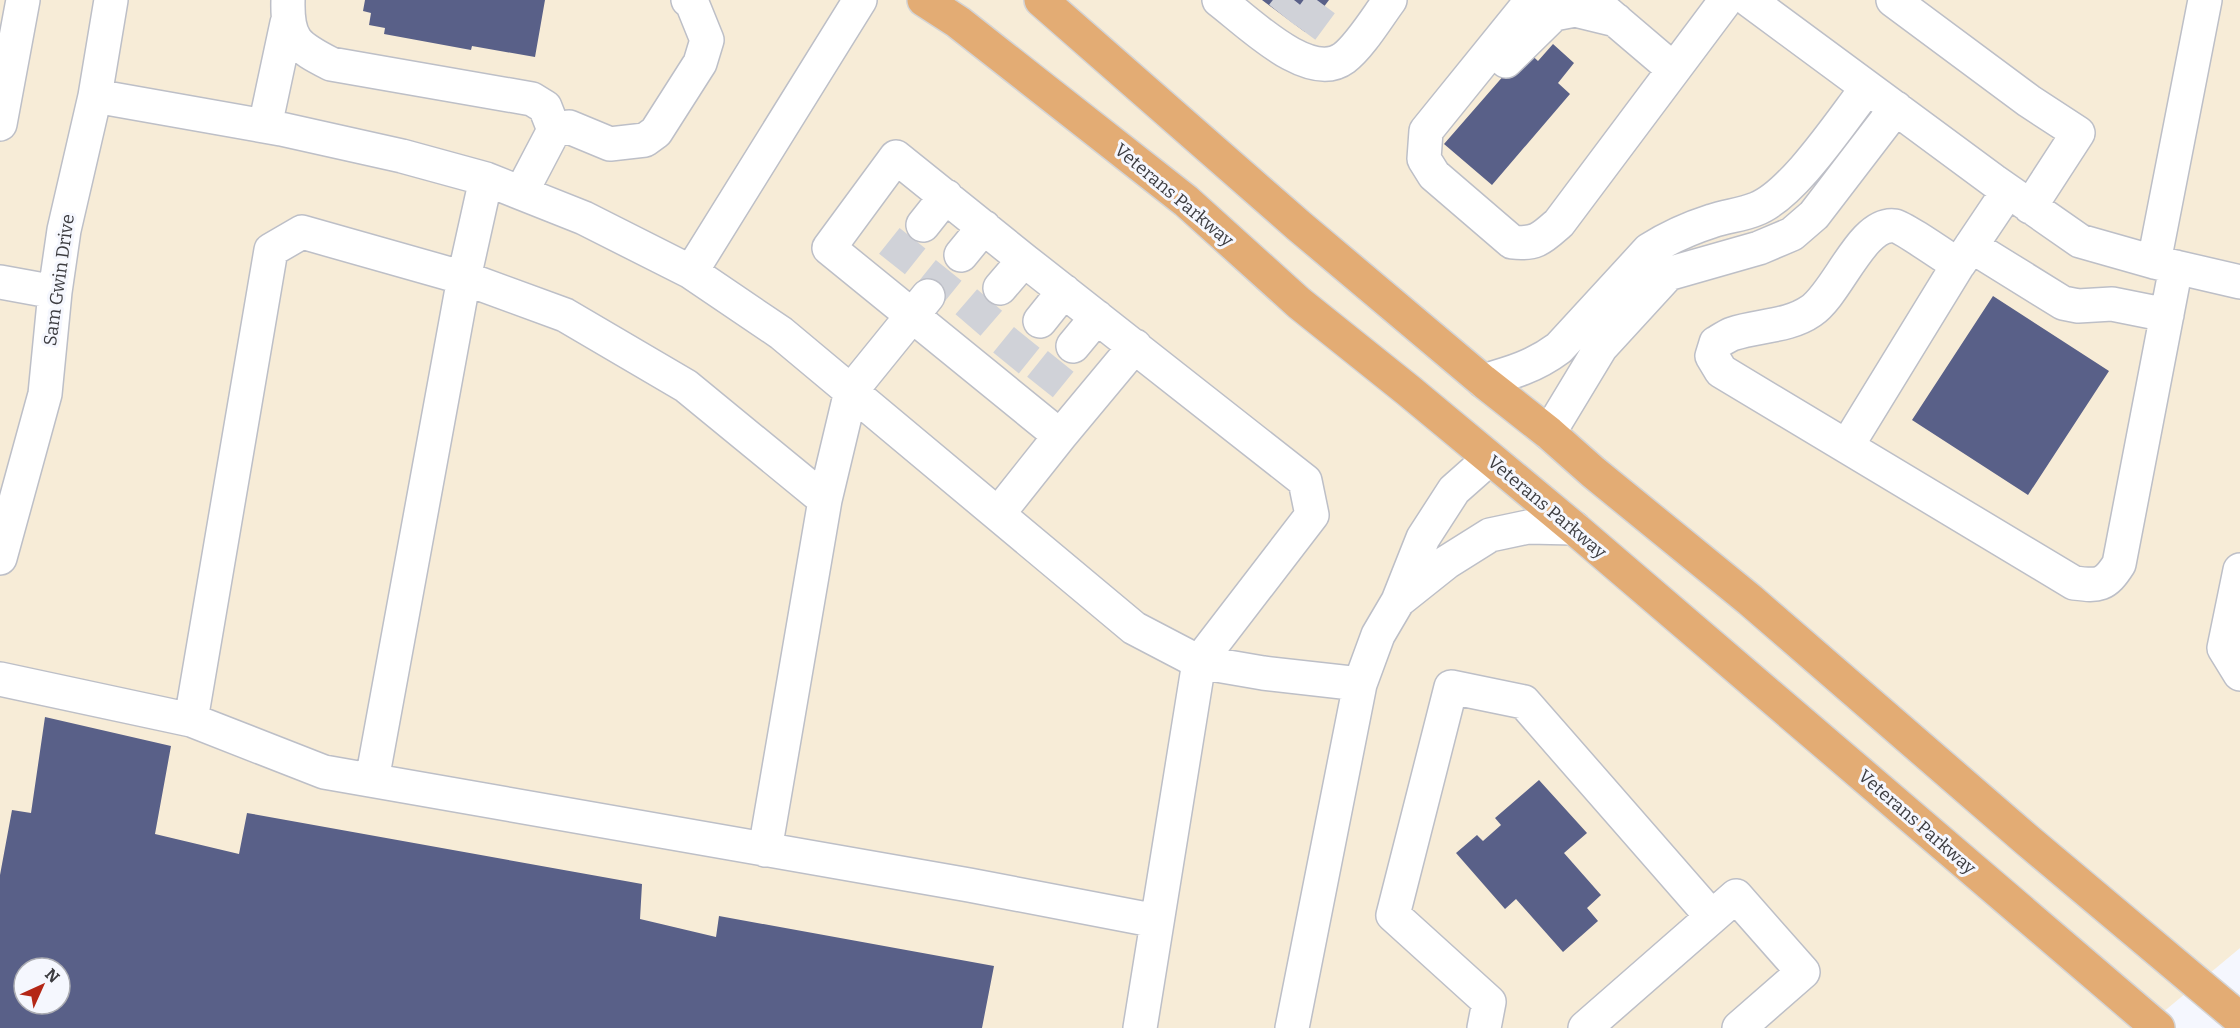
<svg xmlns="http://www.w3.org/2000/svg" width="2240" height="1028" viewBox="0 0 2240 1028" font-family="Bitter,serif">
<rect width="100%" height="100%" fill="#f5f7fe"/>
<path fill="#f7ecd7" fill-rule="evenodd" d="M 0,0 L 2240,0 L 2240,948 L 2144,1028 L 0,1028 ZM 24,968 L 60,968 L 60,1004 L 24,1004 Z"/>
<path fill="#596088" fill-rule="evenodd" d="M 365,0 L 545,0 L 535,57 L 472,46 L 471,50 L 384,34 L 385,28 L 369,25 L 371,13 L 363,11 Z
M 1262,0 L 1329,0 L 1305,32 Z
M 1553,44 L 1574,63 L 1558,83 L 1570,94 L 1492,185 L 1444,144 L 1526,50 L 1538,61 Z
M 1993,296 L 2109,371 L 2028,495 L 1912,420 Z
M 45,717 L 171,746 L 155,834 L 239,854 L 247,813 L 642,884 L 640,919 L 716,937 L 719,916 L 994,966 L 982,1028 L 0,1028 L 0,875 L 12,810 L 31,813 ZM 24,968 L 60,968 L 60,1004 L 24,1004 Z
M 1539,780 L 1587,833 L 1564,853 L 1601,895 L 1587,908 L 1598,921 L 1563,952 L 1516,899 L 1505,909 L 1456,853 L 1477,835 L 1483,841 L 1501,825 L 1495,818 Z"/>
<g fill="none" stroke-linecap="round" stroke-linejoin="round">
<path stroke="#d0d2d8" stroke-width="33" stroke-dasharray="33 16" stroke-linecap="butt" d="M 1282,15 L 1294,0
M 1302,30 L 1324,0
M 892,264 L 923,225
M 928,296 L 961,255
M 968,325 L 1000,288
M 1006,363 L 1040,321
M 1040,387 L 1073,346"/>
<g stroke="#bdbfc7" stroke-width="36">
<path id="minor" d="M 288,0 C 287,40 296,46 331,64 L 532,99 L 545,107 L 554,130 L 521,193
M 1219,0 C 1247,21 1309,84 1344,58 C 1360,46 1378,16 1390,0
M 1532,0 L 1426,131 L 1424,159 L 1434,175 L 1512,242 C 1536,245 1542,238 1559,223 L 1726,0
M 1749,0 L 1994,181 L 2080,241 L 2154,262 L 2240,282
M 1893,0 L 2029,101 L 2078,133 L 2030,207
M 1599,6 L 1673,69
M 1506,61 L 1554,14 L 1575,10 L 1616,20
M 95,96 L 281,129 L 402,156 L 486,179 L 584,218 L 691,272 L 781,333 L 1134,628 L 1199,662 L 1263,673 L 1360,684
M 0,124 L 23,0
M 265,126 L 287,23
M 554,130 L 569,127 L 610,144 L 645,140 L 656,132 L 700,63 L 707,40 L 692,3 L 688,0
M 923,225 L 946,196
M 1971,246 L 2063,303 L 2078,306 L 2112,304 L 2167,315
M 961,255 L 984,227
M 2154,262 L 2205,0
M 1959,264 L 2008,191
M 691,272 L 860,0
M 0,282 L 55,292
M 1000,288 L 1024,260
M 1040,321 L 1064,291
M 1073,346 L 1097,317
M 1483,381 C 1511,373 1535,366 1559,348 L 1649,250 C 1668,238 1690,228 1712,221 C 1726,216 1742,215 1756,209 C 1793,195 1842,120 1867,88
M 1549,433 L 1601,347 L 1668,274 L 1759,248 L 1792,234 L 1814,215 L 1896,108
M 1060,436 L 1135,346
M 1847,446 L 1958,265 C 1947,258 1904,228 1895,226 C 1862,221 1838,293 1811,311 C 1788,327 1758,325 1732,334 C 1727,336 1721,340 1716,343 L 1712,356 L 1721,371 L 2074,583 C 2099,586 2105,586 2119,564 L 2176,267
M 825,500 L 851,391 L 928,296
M 998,514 L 1060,436 L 829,248 L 896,157 L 1024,260 L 1305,481 L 1312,515 L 1199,662 L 1140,1028
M 0,558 L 45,394 L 55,292 L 64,230 L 95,96 L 111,0
M 2240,570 L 2224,648 L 2240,674
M 1398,601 L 1447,562 L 1490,535 L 1528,527 L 1574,528
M 0,679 L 191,720 L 271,250 L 302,232 L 464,278 L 486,179
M 191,720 L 324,772 L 969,885 L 1157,921
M 372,780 L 464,278 L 565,315 L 686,386 L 825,500 L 765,850
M 1292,1028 L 1360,684 L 1378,635 L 1398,601 L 1423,538 L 1454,490 L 1489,459
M 1484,1028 L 1489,1002 L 1393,915 L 1451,687 L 1524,702 L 1712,917
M 1585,1028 L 1736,896 L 1803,972 L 1739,1028"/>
</g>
<g stroke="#d4d4d5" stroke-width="36">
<path id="major" d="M 924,0 L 958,22 L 1186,201 L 1299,303 L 1409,391 L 1574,528 L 2158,1028
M 1041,0 L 1299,226 L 1483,381 L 1549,433 L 1593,472 L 1750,600 L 2027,840 L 2240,1019"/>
</g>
<use href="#minor" stroke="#fff" stroke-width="33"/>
<use href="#major" stroke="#e3ac74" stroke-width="33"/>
</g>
<g text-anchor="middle" stroke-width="6" stroke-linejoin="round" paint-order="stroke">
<g font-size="18" fill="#3c3c40" stroke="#f5f7fe">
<text transform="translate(1174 195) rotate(40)" y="6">Veterans Parkway</text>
<text transform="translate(59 280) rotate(-82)" y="6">Sam Gwin Drive</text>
<text transform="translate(1547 507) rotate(40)" y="6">Veterans Parkway</text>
<text transform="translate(1917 822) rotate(41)" y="6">Veterans Parkway</text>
</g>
</g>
<g transform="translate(42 986) rotate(45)"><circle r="28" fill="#f5f7fe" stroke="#abacb2" stroke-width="1.5"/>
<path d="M0-4.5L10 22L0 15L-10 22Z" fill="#b42716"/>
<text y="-9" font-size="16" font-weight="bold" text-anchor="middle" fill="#3c3c40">N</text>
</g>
</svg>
